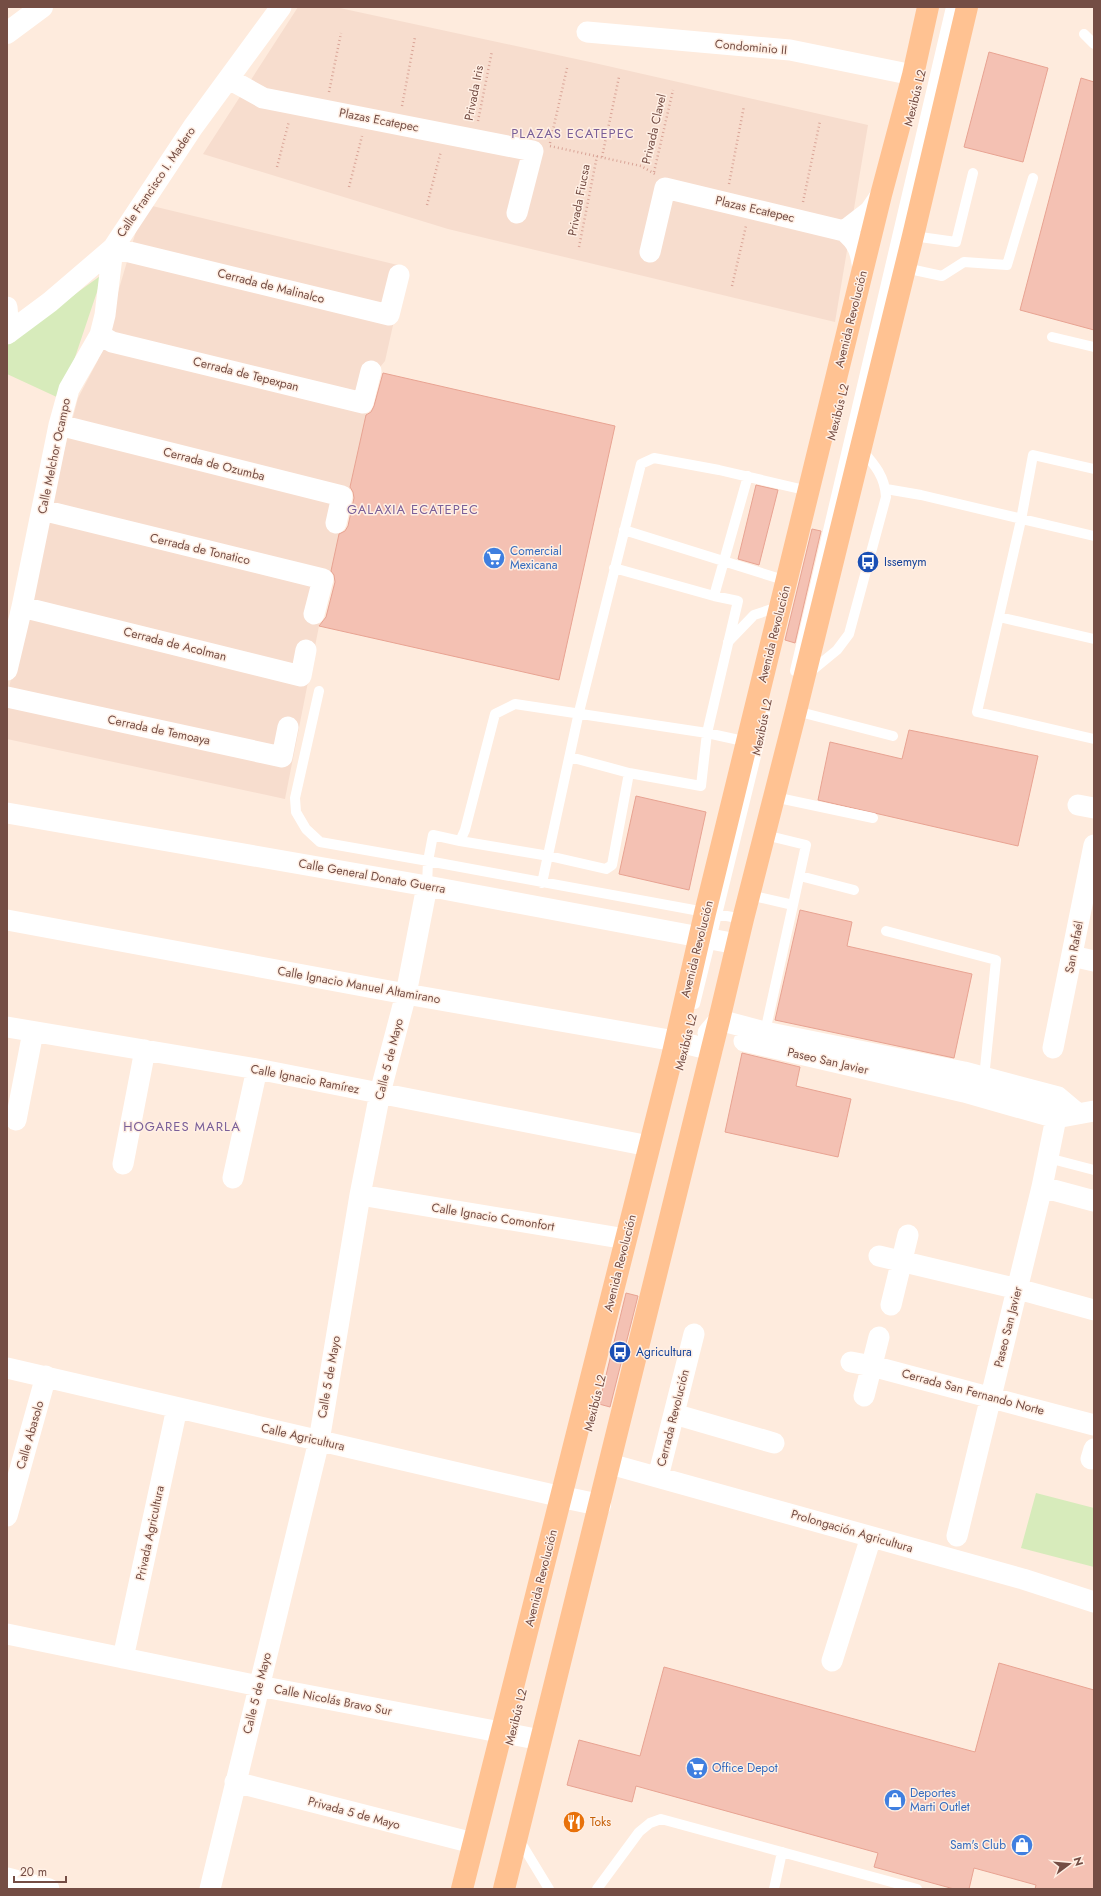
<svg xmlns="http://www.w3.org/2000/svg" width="1101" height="1896" viewBox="0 0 1101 1896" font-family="Jost,sans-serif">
<rect width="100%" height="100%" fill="#feebdd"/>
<path fill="#f7ddce" d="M 298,7 L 335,7 L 590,62 L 868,125 L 835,322 L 448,229 L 203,154 Z
M 144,204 L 406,267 L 385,361 L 376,372 L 319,626 L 285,799 L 7,739 L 7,698 L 36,558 L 78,398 L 98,360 Z"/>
<path fill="#d7ebbb" d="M 103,274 L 61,399 L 7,374 L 7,343 Z
M 1036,1493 L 1094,1508 L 1094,1567 L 1021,1548 Z"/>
<path fill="#f4c1b3" stroke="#e8a392" d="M 989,52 L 1048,68 L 1023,162 L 964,147 Z
M 1081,78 L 1094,82 L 1094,330 L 1020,310 Z
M 383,373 L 615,426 L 559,680 L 319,626 L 326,617 L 335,582 L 334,575 L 331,571 L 339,534 L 345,531 L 348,526 L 354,498 L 353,492 L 350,487 L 366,415 L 371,412 L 374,406 Z
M 756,485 L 778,490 L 759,565 L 738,559 Z
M 812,529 L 821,531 L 795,643 L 785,640 Z
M 909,730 L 1038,756 L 1018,846 L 818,800 L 830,742 L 902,759 Z
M 636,796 L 706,812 L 689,890 L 619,874 Z
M 800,910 L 852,922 L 847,946 L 972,974 L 954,1058 L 775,1020 Z
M 742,1053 L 800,1067 L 796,1086 L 851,1099 L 838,1157 L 725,1132 Z
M 626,1293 L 638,1296 L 610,1407 L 599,1404 Z
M 999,1663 L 1094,1690 L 1094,1889 L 1035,1889 L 1036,1885 L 974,1868 L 969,1889 L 954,1889 L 874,1867 L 878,1853 L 636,1786 L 632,1802 L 567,1785 L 579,1740 L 640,1756 L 664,1667 L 975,1752 Z"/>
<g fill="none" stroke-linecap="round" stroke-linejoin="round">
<path stroke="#d9a497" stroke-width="2.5" stroke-dasharray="1 3" stroke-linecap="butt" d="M 329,92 L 341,33
M 402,106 L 415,37
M 478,121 L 492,51
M 550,143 L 567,68
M 550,146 L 641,166 L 655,174
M 602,157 L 619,77
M 277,167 L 289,121
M 654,172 L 673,90
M 729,184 L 744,106
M 349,187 L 362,136
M 803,202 L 820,121
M 427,205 L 441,151
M 579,247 L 597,156
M 732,286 L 746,226"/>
<path stroke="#fff" stroke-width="10" d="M 1084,34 L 1094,44
M 913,236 L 956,242 L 973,173
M 905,268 L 942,276 L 964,262 L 1007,265 L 1033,178
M 1052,337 L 1094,347
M 1094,469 L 1033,455 L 1021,520 L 977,712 L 1094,739
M 886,489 L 921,495 L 1094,536
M 624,530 L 787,581
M 714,596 L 748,476
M 999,617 L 1094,639
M 728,642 L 754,615 L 781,606
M 795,671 L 951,7
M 809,673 L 837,650 L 849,634 L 886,497 C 885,476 874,464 861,449
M 319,691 L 295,798 L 296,812 L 306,829 L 320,842 L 428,861 L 743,919
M 796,711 L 893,736
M 570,757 L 629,773 L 701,786 L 707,733 L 738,601 L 714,596 L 614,568
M 774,797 L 873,818
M 765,835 L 806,845 L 793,905
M 460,841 L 465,830 L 495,714 L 515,704 L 707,733 L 748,742
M 800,876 L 854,890
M 542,883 L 579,712 L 641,464 L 654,458 L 719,470 L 809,491
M 427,886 L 428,861 L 433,835 L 460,841 L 549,856 L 606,869 L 612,865 L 629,773
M 749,895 L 793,905 L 765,1032
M 886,931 L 996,960 L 984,1078
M 695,1004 L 760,740 L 767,703
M 1048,1158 L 1094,1170
M 518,1838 L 549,1889
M 597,1889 L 639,1832 L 650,1823 L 661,1819 L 917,1889
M 774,1889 L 782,1852"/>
<path stroke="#fff" stroke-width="21" d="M 587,32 L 790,50 L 913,75
M 229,79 L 263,98 L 533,151 L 517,213
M 844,231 L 870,211 L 881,195
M 650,252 L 665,188 L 844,231 C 858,242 861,252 863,270
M 7,307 L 9,333
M 7,334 L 50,302 L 113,248 L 193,127 L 281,7
M 100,335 L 112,342 L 363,403 L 371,371
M 59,425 L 342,496 L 336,523
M 42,510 L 323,579 L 314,614
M 22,607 L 301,676 L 306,650
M 7,670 L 22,607 L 59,425 L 69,389 L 100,335 L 105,315 L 113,248 L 389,315 L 399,275
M 7,697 L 282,757 L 288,727
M 1078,805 L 1094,808
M 7,813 L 427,886 L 737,944
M 7,920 L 406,994 L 675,1041 L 712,1050
M 1072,956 L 1094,961
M 7,1027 L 257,1069 L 649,1146
M 708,1033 L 719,1020 L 765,1032 L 964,1072 L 1058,1097 L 1077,1113
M 744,1041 L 964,1092 L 1056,1118 L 1094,1111
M 1053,1048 L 1094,845
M 16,1120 L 33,1032
M 123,1164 L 145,1050
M 233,1178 L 257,1069
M 1042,1187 L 1094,1201
M 360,1195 L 626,1239
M 879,1256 L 1018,1289 L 1094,1310
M 891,1305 L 908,1235
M 851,1362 L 872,1366 L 1094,1425
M 7,1368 L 562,1497
M 864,1396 L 879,1337
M 674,1414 L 774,1443
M 1091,1459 L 1094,1449
M 610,1464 L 1023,1579 L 1094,1602
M 658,1477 L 694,1334
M 7,1516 L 46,1376
M 957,1536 L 1042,1187 L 1056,1118 L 1058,1097
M 7,1634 L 259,1686 L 541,1740
M 123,1658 L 177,1408
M 832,1661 L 871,1537
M 235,1782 L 473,1843
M 7,1878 L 49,1889
M 210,1889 L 319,1441 L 360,1195 L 380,1093 L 406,994 L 427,886"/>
<path stroke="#fff" stroke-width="22" d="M 562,1497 L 600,1505"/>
<path stroke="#fff" stroke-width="22" d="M 7,33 L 42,7"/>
<path stroke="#ffc292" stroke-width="22" d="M 462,1889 L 672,1057 L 705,913 L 881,195 L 913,75 L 928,7
M 504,1889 L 719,1020 L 743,919 L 796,711 L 913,236 L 967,7"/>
</g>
<defs>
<g id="supermarket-disc" transform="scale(1.15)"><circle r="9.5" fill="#3f7fe0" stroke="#ffefe4"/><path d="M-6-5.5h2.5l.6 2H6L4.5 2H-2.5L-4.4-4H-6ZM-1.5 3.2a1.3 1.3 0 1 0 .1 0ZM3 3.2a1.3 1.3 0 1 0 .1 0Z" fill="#fff"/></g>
<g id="bus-disc" transform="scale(1.15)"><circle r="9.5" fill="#1a4fb4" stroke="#ffefe4"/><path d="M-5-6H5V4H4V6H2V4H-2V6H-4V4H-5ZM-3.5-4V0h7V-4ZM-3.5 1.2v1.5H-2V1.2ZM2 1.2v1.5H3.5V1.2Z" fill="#fff"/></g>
<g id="shop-disc" transform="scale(1.15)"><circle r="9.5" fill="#3f7fe0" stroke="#ffefe4"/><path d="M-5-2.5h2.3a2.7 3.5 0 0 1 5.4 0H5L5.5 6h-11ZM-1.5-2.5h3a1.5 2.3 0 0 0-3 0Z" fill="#fff"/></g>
<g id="restaurant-disc" transform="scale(1.15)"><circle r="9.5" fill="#e8710a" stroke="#ffefe4"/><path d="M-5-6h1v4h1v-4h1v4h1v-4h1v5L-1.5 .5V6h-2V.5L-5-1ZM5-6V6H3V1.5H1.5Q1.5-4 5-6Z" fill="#fff"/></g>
</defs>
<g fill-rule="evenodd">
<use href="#supermarket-disc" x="494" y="558"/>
<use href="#bus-disc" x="868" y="562"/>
<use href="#bus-disc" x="620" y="1352"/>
<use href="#supermarket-disc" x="697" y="1768"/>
<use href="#shop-disc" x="895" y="1800"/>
<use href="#restaurant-disc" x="574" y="1822"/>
<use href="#shop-disc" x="1022" y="1845"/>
</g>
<g text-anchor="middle" stroke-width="3" stroke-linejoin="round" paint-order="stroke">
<g font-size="12" fill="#744d44" stroke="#ffefe4">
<text transform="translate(751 47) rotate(5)" y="4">Condominio II</text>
<text transform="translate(474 93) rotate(-79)" y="4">Privada Iris</text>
<text transform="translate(915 98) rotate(-76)" y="4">Mexibús L2</text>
<text transform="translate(379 120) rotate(11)" y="4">Plazas Ecatepec</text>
<text transform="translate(654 129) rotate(-77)" y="4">Privada Clavel</text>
<text transform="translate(156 182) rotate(-56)" y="4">Calle Francisco I. Madero</text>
<text transform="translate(579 200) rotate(-79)" y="4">Privada Fiucsa</text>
<text transform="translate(755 209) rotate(13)" y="4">Plazas Ecatepec</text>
<text transform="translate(271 286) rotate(14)" y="4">Cerrada de Malinalco</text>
<text transform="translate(851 319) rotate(-76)" y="4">Avenida Revolución</text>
<text transform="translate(246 374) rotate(14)" y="4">Cerrada de Tepexpan</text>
<text transform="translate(838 412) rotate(-76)" y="4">Mexibús L2</text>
<text transform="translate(54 456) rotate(-78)" y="4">Calle Melchor Ocampo</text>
<text transform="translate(214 464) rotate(14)" y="4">Cerrada de Ozumba</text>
<text transform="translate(200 549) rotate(13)" y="4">Cerrada de Tonatico</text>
<text transform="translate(774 634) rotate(-76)" y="4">Avenida Revolución</text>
<text transform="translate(175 644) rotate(14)" y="4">Cerrada de Acolman</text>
<text transform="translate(762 727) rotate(-78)" y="4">Mexibús L2</text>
<text transform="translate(159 730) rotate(12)" y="4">Cerrada de Temoaya</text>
<text transform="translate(372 876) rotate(10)" y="4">Calle General Donato Guerra</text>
<text transform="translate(1074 947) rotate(-79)" y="4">San Rafaél</text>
<text transform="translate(697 949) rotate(-76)" y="4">Avenida Revolución</text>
<text transform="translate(359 985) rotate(10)" y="4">Calle Ignacio Manuel Altamirano</text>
<text transform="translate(686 1042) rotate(-76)" y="4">Mexibús L2</text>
<text transform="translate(389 1059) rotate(-76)" y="4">Calle 5 de Mayo</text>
<text transform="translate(828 1061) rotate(13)" y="4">Paseo San Javier</text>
<text transform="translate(305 1079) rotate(11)" y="4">Calle Ignacio Ramírez</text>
<text transform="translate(493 1217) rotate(9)" y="4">Calle Ignacio Comonfort</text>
<text transform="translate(620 1263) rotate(-76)" y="4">Avenida Revolución</text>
<text transform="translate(1008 1327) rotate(-76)" y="4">Paseo San Javier</text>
<text transform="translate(329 1377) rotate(-80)" y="4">Calle 5 de Mayo</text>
<text transform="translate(973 1392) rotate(15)" y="4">Cerrada San Fernando Norte</text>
<text transform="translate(595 1403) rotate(-76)" y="4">Mexibús L2</text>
<text transform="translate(673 1418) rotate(-76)" y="4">Cerrada Revolución</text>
<text transform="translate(30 1435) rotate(-74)" y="4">Calle Abasolo</text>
<text transform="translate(303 1437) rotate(13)" y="4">Calle Agricultura</text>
<text transform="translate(852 1531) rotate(16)" y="4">Prolongación Agricultura</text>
<text transform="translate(150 1533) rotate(-78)" y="4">Privada Agricultura</text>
<text transform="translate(541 1578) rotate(-76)" y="4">Avenida Revolución</text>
<text transform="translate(257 1693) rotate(-76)" y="4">Calle 5 de Mayo</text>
<text transform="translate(333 1700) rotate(11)" y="4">Calle Nicolás Bravo Sur</text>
<text transform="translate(516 1717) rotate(-76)" y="4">Mexibús L2</text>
<text transform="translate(354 1813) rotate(15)" y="4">Privada 5 de Mayo</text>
</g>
<g font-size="12" fill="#366cbe" stroke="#ffefe4" text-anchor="start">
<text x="510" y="555">Comercial<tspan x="510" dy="14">Mexicana</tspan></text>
<text x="712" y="1772">Office Depot</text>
<text x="910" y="1797">Deportes<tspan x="910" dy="14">Marti Outlet</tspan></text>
<text x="1006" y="1849" text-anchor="end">Sam's Club</text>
</g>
<g font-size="12" fill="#164399" stroke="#ffefe4" text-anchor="start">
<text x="884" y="566">Issemym</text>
<text x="636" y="1356">Agricultura</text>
</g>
<g font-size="12" fill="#c56008" stroke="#ffefe4" text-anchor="start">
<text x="590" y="1826">Toks</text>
</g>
<g font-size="13" letter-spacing="1" fill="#7a5f98" stroke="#ffefe4">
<text x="573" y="138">PLAZAS ECATEPEC</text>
<text x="413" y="514">GALAXIA ECATEPEC</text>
<text x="182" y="1131">HOGARES MARLA</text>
</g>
</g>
<rect width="1101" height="1896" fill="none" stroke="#744d44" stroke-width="16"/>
<g transform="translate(1069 1864) rotate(74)" stroke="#ffefe4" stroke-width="3" paint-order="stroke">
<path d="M0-3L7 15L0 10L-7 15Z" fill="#744d44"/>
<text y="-6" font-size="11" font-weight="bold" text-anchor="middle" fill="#744d44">N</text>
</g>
<path d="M14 1876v6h52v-6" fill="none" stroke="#744d44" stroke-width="2"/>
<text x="20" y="1876" font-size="12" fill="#744d44" stroke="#ffefe4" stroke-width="3" paint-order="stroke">20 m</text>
</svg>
